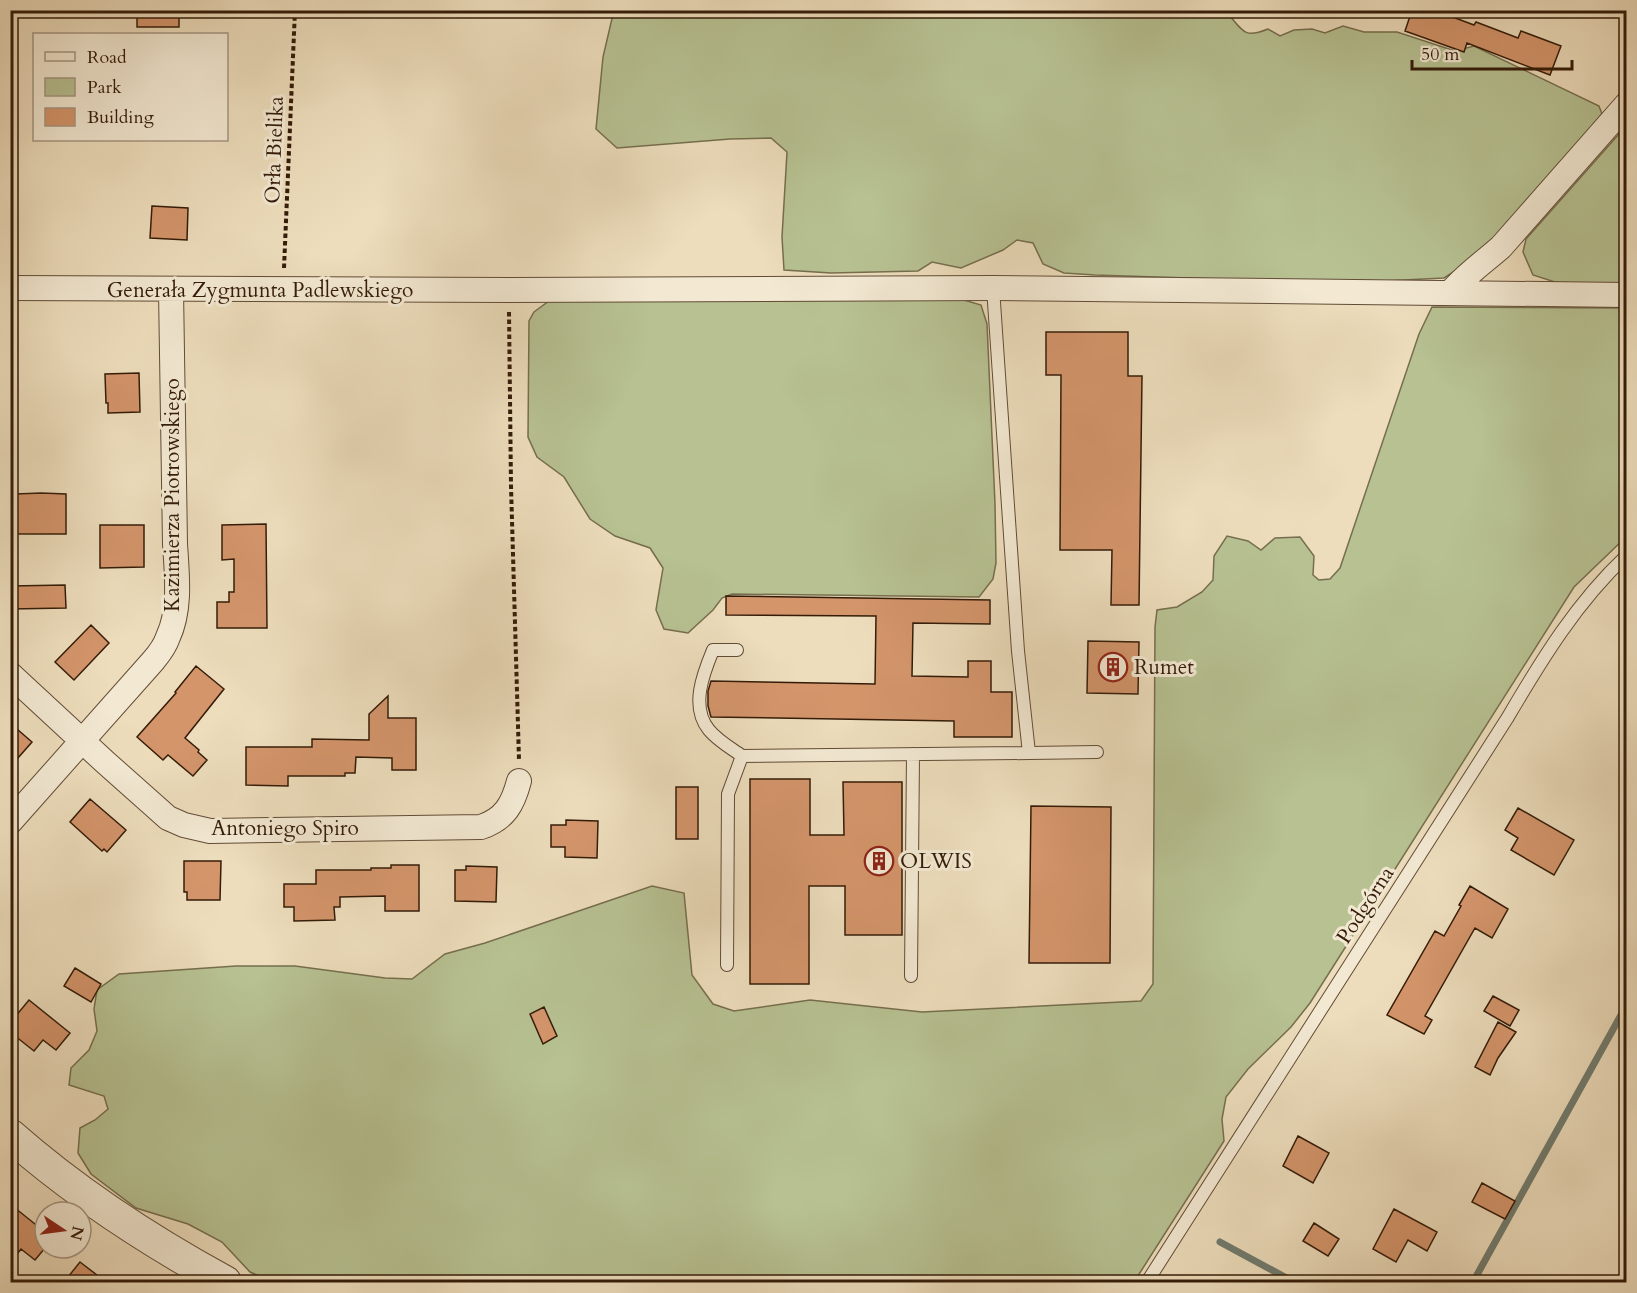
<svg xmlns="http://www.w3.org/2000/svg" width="1637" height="1293" viewBox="0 0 1637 1293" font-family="Cardo,serif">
<rect width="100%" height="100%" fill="#edddbc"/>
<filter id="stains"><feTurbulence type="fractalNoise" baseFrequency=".00333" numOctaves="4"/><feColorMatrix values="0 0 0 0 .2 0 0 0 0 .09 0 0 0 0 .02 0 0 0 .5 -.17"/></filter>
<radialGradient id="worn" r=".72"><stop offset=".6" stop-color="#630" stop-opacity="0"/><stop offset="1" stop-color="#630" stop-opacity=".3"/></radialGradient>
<path fill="#b7c192" stroke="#766e4e" stroke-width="1.5" d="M 614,10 L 1173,10 L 1230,16 C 1244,33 1246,38 1268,29 L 1280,36 L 1294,30 L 1312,29 L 1325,33 L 1343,26 L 1364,32 L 1397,32 L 1455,51 L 1474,46 L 1599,106 L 1602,114 L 1496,240 L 1474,259 L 1444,278 L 1342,283 L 1095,275 L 1064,273 L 1043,264 L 1033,243 L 1017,240 L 1003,250 L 961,268 L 932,262 L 918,271 L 831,273 L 784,270 L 782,237 L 787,152 L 771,138 L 730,139 L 617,148 L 596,129 L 603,57 Z
M 1626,126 L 1626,285 L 1561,284 L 1533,275 L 1523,252 L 1526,239 Z
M 964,300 L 981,305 L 987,324 L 995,504 L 996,563 L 993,579 L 979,597 L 732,594 L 722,598 L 713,610 L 688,633 L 664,629 L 656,610 L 663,568 L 650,548 L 615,536 L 590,519 L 564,477 L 537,457 L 528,437 L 529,321 L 534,312 L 549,301 Z
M 1432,307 L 1626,308 L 1626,537 L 1574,587 L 1310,1003 L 1291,1027 L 1248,1069 L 1226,1097 L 1222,1119 L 1224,1141 L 1134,1282 L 273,1282 L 250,1272 L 222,1242 L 188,1224 L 136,1208 L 91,1174 L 78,1153 L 80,1128 L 95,1120 L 108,1109 L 104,1096 L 69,1085 L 71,1068 L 89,1050 L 97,1031 L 94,1009 L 97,990 L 119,974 L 236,966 L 295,966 L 385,978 L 412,979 L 445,954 L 485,943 L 652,886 L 684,893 L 692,975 L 713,1004 L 734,1011 L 810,1000 L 922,1012 L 1141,1001 L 1153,984 L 1155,627 L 1157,610 L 1177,607 L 1202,592 L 1213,580 L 1214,556 L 1227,536 L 1248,541 L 1261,550 L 1275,538 L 1300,537 L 1314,556 L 1313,575 L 1319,580 L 1330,579 L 1340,568 L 1419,334 Z"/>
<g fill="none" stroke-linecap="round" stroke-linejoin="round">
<path stroke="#717b6e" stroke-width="7" d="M 1220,1242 L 1294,1282
M 1473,1282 L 1626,1006"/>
</g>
<path fill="#d4956b" stroke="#341c09" stroke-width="1.5" d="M 137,10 L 179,10 L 179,27 L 137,27 Z
M 1412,10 L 1434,10 L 1474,25 L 1476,22 L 1518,38 L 1521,31 L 1561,46 L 1550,75 L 1467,43 L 1464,52 L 1405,31 Z
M 152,206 L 188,208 L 187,240 L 150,238 Z
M 1046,332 L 1128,332 L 1128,376 L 1142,376 L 1139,605 L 1111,605 L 1112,550 L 1060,550 L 1061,375 L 1046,375 Z
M 139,373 L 140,412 L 108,413 L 108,403 L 106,403 L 105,374 Z
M 41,493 L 66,494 L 66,534 L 13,534 L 13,499 L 16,499 L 16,494 Z
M 266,524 L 267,628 L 217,628 L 217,602 L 229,602 L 229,592 L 234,592 L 234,559 L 222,560 L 222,525 Z
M 100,525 L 144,525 L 144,567 L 100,568 Z
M 65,585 L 66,608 L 11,609 L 11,586 Z
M 726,596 L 990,600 L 990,624 L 913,623 L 912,676 L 968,677 L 968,661 L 991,661 L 991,692 L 1012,692 L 1012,737 L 954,737 L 954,721 L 711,717 L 708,706 L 708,691 L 711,681 L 875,684 L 876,616 L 726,615 Z
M 91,625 L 109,643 L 74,680 L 55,662 Z
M 1088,641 L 1139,642 L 1138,694 L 1087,693 Z
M 196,666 L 224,689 L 185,738 L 199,750 L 198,752 L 207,760 L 193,776 L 168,755 L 163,760 L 137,737 L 176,693 L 175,692 Z
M 388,696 L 388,718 L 416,718 L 416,770 L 392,770 L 392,758 L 356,757 L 355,773 L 345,773 L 345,776 L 288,776 L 288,786 L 246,785 L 246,747 L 312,747 L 312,739 L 369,740 L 369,714 Z
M 10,723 L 32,742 L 10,767 Z
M 750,779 L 810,779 L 810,835 L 844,835 L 843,782 L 902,782 L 902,935 L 845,935 L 845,886 L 809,886 L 809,984 L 750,984 Z
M 676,787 L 698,787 L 698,839 L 676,839 Z
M 90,799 L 126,830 L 107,852 L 104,849 L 102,851 L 70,822 Z
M 1031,806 L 1111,807 L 1110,963 L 1029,963 Z
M 1518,808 L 1574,840 L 1554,875 L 1511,850 L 1518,838 L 1505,830 Z
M 566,820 L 598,821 L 597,858 L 565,857 L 565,847 L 551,847 L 551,825 L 566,825 Z
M 184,861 L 221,861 L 220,900 L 187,900 L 187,892 L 184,892 Z
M 391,865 L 419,865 L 419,911 L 385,911 L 385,896 L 340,897 L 340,907 L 334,907 L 335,920 L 294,921 L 294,907 L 284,907 L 284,884 L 316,884 L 316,870 L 371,870 L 371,868 L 391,868 Z
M 466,866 L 497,867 L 496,902 L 455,901 L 455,870 L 466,870 Z
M 1470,886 L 1508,909 L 1492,938 L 1475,928 L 1425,1016 L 1432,1020 L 1424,1034 L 1387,1015 L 1435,931 L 1444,936 L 1461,906 L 1459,905 Z
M 75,968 L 101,984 L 91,1002 L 64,986 Z
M 1493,996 L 1519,1010 L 1510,1026 L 1484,1011 Z
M 29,1000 L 70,1033 L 56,1050 L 43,1040 L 34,1051 L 10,1032 L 10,1023 Z
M 544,1007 L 557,1036 L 543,1044 L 530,1014 Z
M 1498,1022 L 1516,1032 L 1498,1058 L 1490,1075 L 1475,1067 Z
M 1298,1136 L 1329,1153 L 1313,1183 L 1283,1166 Z
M 1482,1183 L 1515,1201 L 1505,1219 L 1472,1202 Z
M 10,1204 L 45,1232 L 45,1248 L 35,1260 L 21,1249 L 10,1263 Z
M 1394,1209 L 1437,1232 L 1427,1251 L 1408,1240 L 1396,1262 L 1373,1249 Z
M 1314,1223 L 1339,1239 L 1328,1256 L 1303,1241 Z
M 80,1262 L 106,1282 L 64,1282 Z"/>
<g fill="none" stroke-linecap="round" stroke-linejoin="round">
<g stroke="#624c36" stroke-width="14">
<path id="service" d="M 993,288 L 1018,651 L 1029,753 L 1097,752
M 737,650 L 713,650 C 703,674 690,707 709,730 C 718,741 731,748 742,756
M 727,965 L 728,794 L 742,756 L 1029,753
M 911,976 L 913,754
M 1147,1282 L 1508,717 C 1542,659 1577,602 1626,556"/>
</g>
<g stroke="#624c36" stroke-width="26">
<path id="minor" d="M 10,288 L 509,290 L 993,288 L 1626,295
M 1450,293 C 1464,276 1484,262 1501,247 L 1626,105
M 10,674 L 105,762 L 168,818 L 184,825 L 210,831 L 481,827 C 505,819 513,804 519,781
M 10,822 L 153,661 C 159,654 165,646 168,637 C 181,609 177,575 175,544 L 171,290"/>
</g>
<g stroke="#624c36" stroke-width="34">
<path id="tertiary" d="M 10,1135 C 77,1194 148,1240 225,1282"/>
</g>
<path stroke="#341c09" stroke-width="4" stroke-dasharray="4.5 3" stroke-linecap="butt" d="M 284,268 L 295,10
M 509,312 L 511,486 L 519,760
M 250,1278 L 260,1282"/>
<use href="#service" stroke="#f3e9d3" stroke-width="12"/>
<use href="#minor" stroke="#f3e9d3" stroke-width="24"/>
<use href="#tertiary" stroke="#f3e9d3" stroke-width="32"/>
</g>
<defs>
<g id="building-ring" transform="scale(1.5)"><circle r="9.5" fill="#f3e9d3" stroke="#8f2418" stroke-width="1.5"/><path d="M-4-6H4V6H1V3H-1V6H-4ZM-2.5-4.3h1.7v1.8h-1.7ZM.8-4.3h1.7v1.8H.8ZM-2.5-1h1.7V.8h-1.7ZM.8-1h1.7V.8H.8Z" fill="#8f2418"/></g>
</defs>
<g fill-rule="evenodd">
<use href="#building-ring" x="1113" y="667"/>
<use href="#building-ring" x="879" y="861"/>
</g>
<g text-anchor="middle" stroke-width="6" stroke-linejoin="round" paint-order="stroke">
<g font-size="21" fill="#341c09" stroke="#f3e9d3">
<text transform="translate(274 150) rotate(-88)" y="7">Orła Bielika</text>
<text x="260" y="297">Generała Zygmunta Padlewskiego</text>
<text transform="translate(172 495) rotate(-90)" y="7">Kazimierza Piotrowskiego</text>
<text x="285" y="835">Antoniego Spiro</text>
<text transform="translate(1365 905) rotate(-57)" y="7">Podgórna</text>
</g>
<g font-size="21" fill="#341c09" stroke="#f3e9d3" text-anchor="start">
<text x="1134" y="674">Rumet</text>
<text x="900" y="868">OLWIS</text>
</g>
</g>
<rect width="1637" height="1293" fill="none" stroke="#edddbc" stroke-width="36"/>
<rect x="12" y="12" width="1613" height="1269" fill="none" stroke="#341c09" stroke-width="3"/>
<rect x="18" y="18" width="1601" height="1257" fill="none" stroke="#341c09" stroke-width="1.5"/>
<rect x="33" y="33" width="195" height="108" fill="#f3e9d3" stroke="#a79782" stroke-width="1.5"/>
<rect x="45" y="52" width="30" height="9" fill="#f3e9d3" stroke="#a79782" stroke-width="1.5"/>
<text x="87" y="63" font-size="18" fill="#341c09">Road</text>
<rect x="45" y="78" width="30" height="18" fill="#b7c192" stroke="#a79782" stroke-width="1.5"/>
<text x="87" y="93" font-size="18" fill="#341c09">Park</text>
<rect x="45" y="108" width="30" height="18" fill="#d4956b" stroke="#a79782" stroke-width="1.5"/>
<text x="87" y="123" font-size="18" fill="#341c09">Building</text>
<g transform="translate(63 1230) rotate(103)"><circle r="28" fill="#f3e9d3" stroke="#a79782" stroke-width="1.5"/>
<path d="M0-4.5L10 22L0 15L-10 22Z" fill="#8f2418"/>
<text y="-9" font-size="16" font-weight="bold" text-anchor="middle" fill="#341c09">N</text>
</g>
<path d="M1412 60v9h160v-9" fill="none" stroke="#341c09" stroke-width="3"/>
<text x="1421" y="60" font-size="18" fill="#341c09" stroke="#f3e9d3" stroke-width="4.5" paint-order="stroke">50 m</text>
<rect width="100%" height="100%" filter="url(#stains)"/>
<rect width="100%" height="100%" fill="url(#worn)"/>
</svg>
